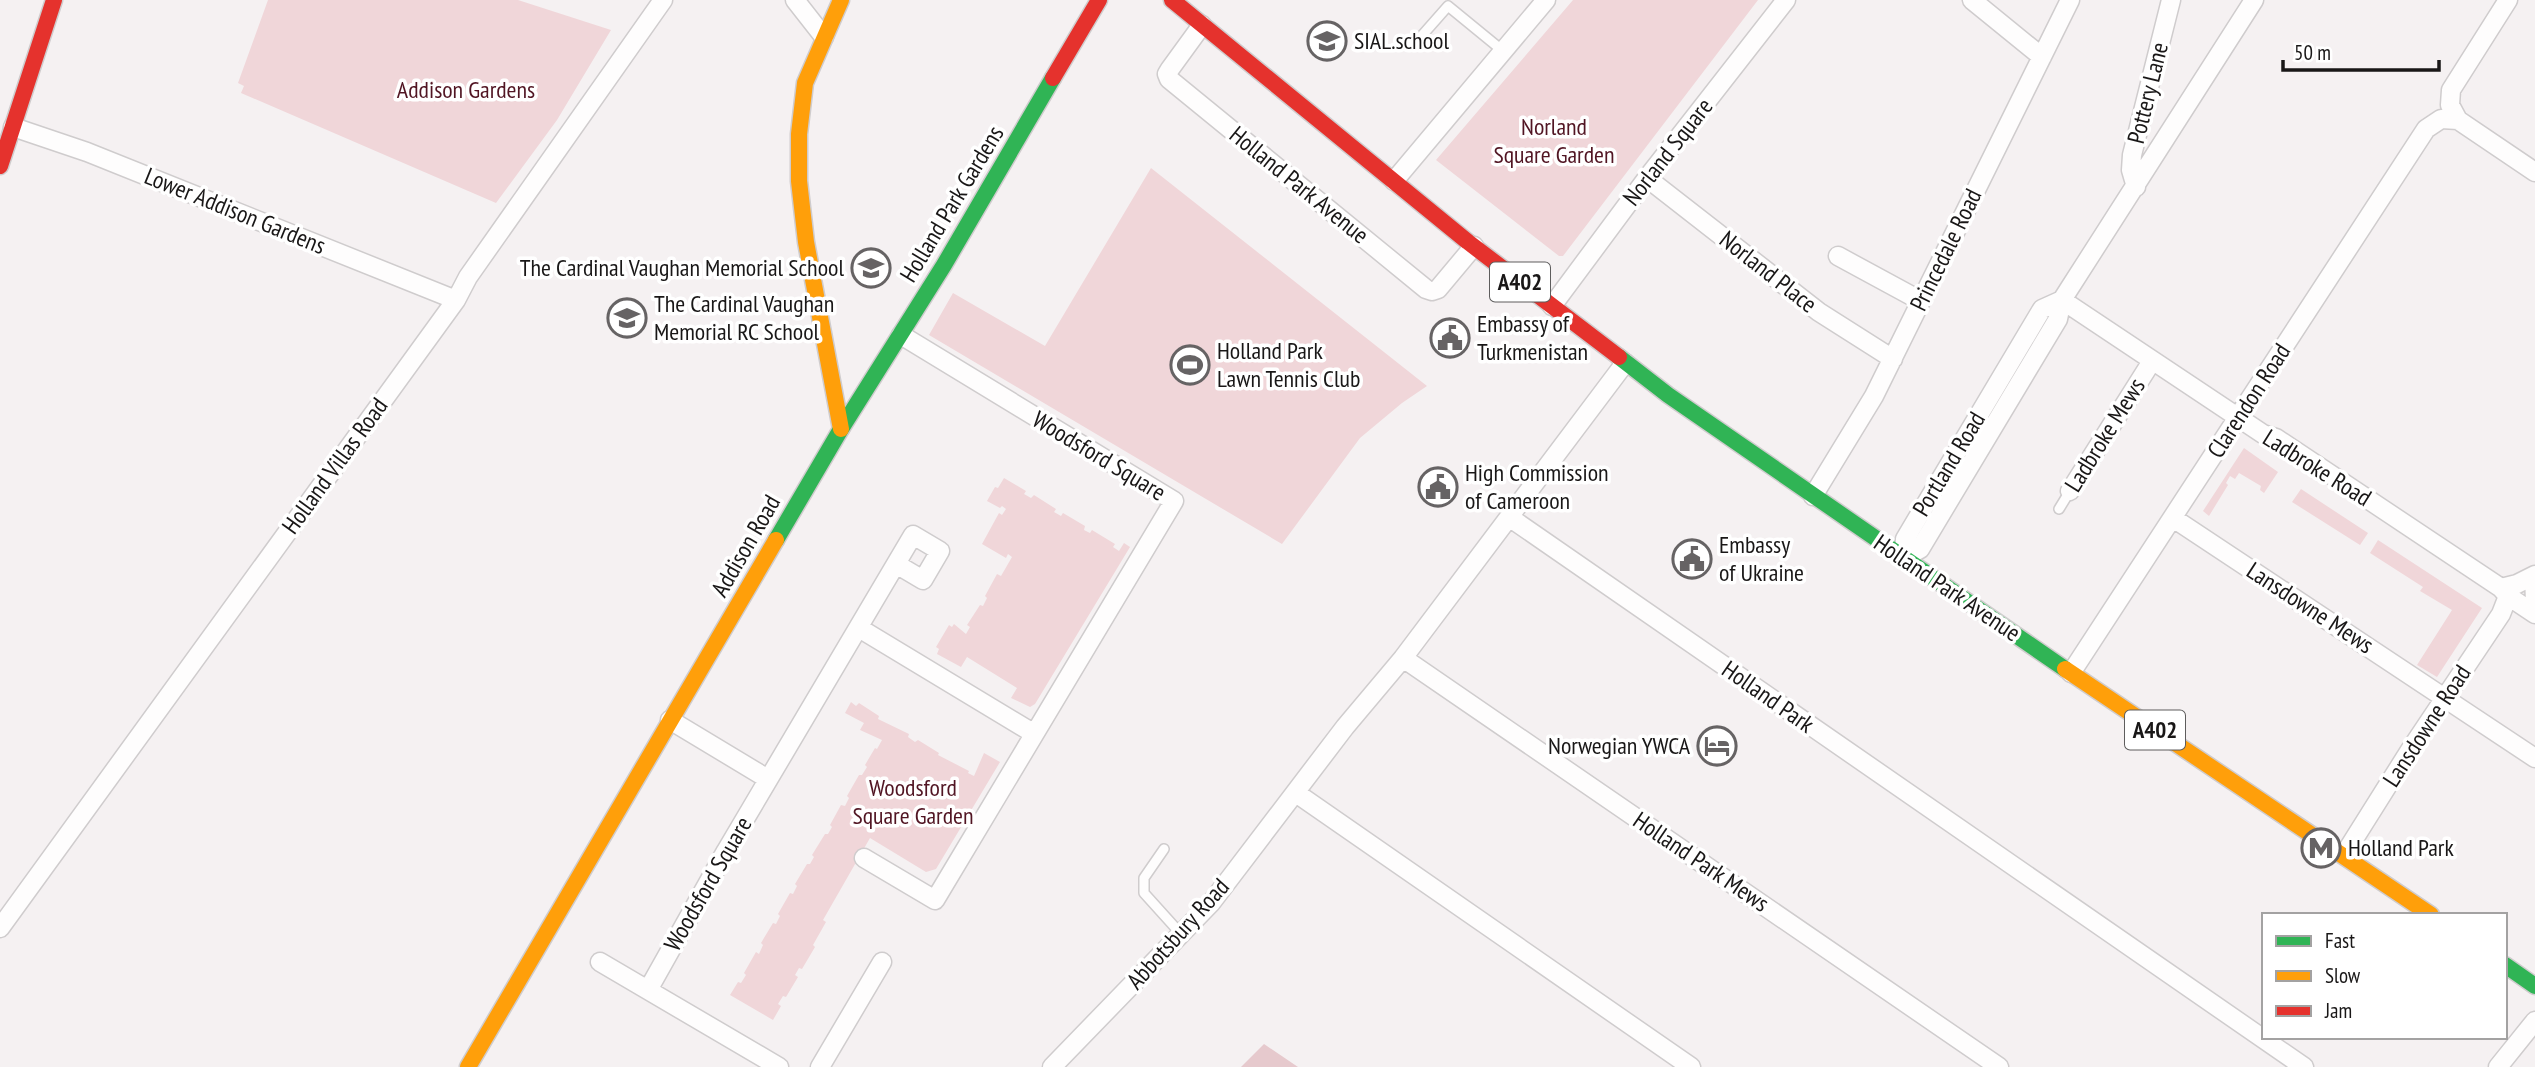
<svg xmlns="http://www.w3.org/2000/svg" width="2535" height="1067" viewBox="0 0 2535 1067" font-family="'PT Sans Narrow',sans-serif">
<rect width="100%" height="100%" fill="#f5f1f2"/>
<path fill="#f0d6d9" d="M 268,0 L 518,0 L 611,30 L 557,120 L 496,203 L 241,93 L 244,86 L 238,83 Z
M 1573,0 L 1758,0 L 1563,256 L 1559,256 L 1436,160 Z
M 1151,168 L 1427,386 L 1402,403 L 1360,438 L 1282,544 L 929,335 L 953,293 L 1045,346 Z
M 2244,448 L 2278,472 L 2264,493 L 2260,490 L 2261,486 L 2239,473 L 2235,479 L 2230,476 L 2226,483 L 2228,485 L 2209,516 L 2203,511 Z
M 1004,478 L 1026,491 L 1024,494 L 1031,498 L 1034,495 L 1056,509 L 1054,512 L 1061,516 L 1063,513 L 1085,526 L 1084,530 L 1090,533 L 1092,530 L 1115,544 L 1113,547 L 1119,551 L 1124,543 L 1130,547 L 1035,704 L 1030,707 L 1011,698 L 1017,688 L 967,657 L 961,667 L 937,654 L 939,649 L 936,647 L 949,625 L 952,627 L 954,624 L 966,634 L 970,627 L 967,625 L 980,605 L 983,606 L 987,598 L 985,596 L 997,574 L 1001,576 L 1012,557 L 1008,554 L 1006,558 L 982,544 L 999,513 L 1002,515 L 1006,509 L 1002,506 L 1000,508 L 987,501 L 995,487 L 998,488 Z
M 2301,489 L 2368,533 L 2360,545 L 2292,502 Z
M 2378,540 L 2482,608 L 2437,677 L 2417,665 L 2452,610 L 2420,591 L 2423,587 L 2370,553 Z
M 851,702 L 856,706 L 859,703 L 879,716 L 878,719 L 909,734 L 908,737 L 915,742 L 918,740 L 939,753 L 938,755 L 969,771 L 968,773 L 974,776 L 984,753 L 1000,762 L 936,869 L 926,872 L 870,838 L 823,920 L 826,922 L 813,945 L 815,947 L 802,969 L 799,968 L 795,975 L 798,977 L 786,997 L 783,996 L 778,1004 L 781,1006 L 773,1020 L 730,995 L 738,982 L 741,983 L 746,975 L 744,973 L 756,952 L 759,954 L 763,945 L 761,943 L 773,923 L 776,924 L 780,916 L 778,914 L 790,893 L 793,894 L 797,886 L 795,884 L 807,864 L 810,864 L 814,857 L 812,855 L 825,834 L 828,834 L 832,827 L 830,825 L 841,805 L 845,806 L 849,798 L 847,796 L 859,775 L 862,775 L 867,767 L 865,765 L 875,748 L 877,749 L 882,740 L 860,730 L 864,723 L 845,713 Z"/>
<path fill="#e6c9cd" d="M 1264,1044 L 1298,1067 L 1241,1067 Z"/>
<g fill="none" stroke-linecap="round" stroke-linejoin="round">
<g stroke="#cfcccd" stroke-width="12">
<path id="lane" d="M 1418,40 L 1448,6 L 1503,51
M 2059,509 L 2070,491
M 1164,849 L 1144,878 L 1144,893 L 1181,934"/>
</g>
<g stroke="#cfcccd" stroke-width="21">
<path id="street" d="M 795,0 L 824,37
M 1972,0 L 2042,57
M 1202,25 L 1170,69 L 1167,74 L 1169,79 L 1426,289 L 1432,291 L 1438,289 L 1474,246
M 2458,120 L 2450,105 L 2451,90 L 2508,0
M 13,127 L 87,152 L 456,300
M 1647,178 L 1819,312 L 1893,359
M 1394,181 L 1546,0
M 2136,187 L 2131,170 L 2132,155 L 2171,0
M 1838,256 L 1921,301
M 2062,300 L 2263,434 L 2276,438 L 2501,588 L 2508,596 L 2535,614
M 1552,306 L 1647,178 L 1786,0
M 2070,491 L 2152,361
M 1813,496 L 1874,396 L 2070,0
M 1509,517 L 2304,1067
M 2173,518 L 2535,758
M 1904,558 L 1920,549 L 2058,319 L 2062,300 L 2069,289 L 2254,0
M 1904,558 L 1905,539 L 2042,309 L 2062,300
M 2534,576 L 2535,602
M 2501,588 L 2517,584 L 2535,575
M 859,628 L 1033,733
M 1403,658 L 1999,1067
M 2071,673 L 2426,129 L 2441,119 L 2458,120 L 2535,172
M 670,720 L 768,779
M 1296,793 L 1691,1067
M 2344,855 L 2410,750 L 2501,614 L 2508,596
M 864,858 L 935,900 L 1174,501 L 901,335
M 0,928 L 456,300 L 468,277 L 663,0
M 600,962 L 779,1067
M 648,990 L 726,851 L 913,535 L 940,551 L 923,580 L 896,564
M 820,1067 L 882,962
M 1052,1067 L 1211,903 L 1345,727 L 1403,658 L 1625,363
M 2498,1067 L 2535,1021"/>
</g>
<g stroke="#cfcccd" stroke-width="19">
<path id="fast" d="M 1619,357 L 1668,395 L 2065,669
M 776,540 L 841,429 L 944,265 L 1053,78
M 2505,965 L 2535,986"/>
</g>
<g stroke="#cfcccd" stroke-width="19">
<path id="slow" d="M 841,0 L 805,83 L 799,134 L 799,181 L 806,242 L 841,429
M 2065,669 L 2431,915
M 468,1067 L 776,540"/>
</g>
<g stroke="#cfcccd" stroke-width="19">
<path id="jam" d="M 1172,0 L 1468,242 L 1619,357
M 1053,78 L 1099,0
M 0,166 L 54,0"/>
</g>
<use href="#lane" stroke="#fefdfd" stroke-width="9"/>
<use href="#street" stroke="#fefdfd" stroke-width="18"/>
<use href="#fast" stroke="#30b455" stroke-width="16"/>
<use href="#slow" stroke="#ff9f0a" stroke-width="16"/>
<use href="#jam" stroke="#e5322d" stroke-width="16"/>
</g>
<defs>
<g id="school-ring" transform="scale(2.0125)"><circle r="9.5" fill="#fff" stroke="#666364" stroke-width="1.5"/><path d="M0-5L7-2L0 1L-7-2ZM-4 1L0 2.5L4 1V4Q0 6-4 4Z" fill="#666364"/></g>
<g id="civic-ring" transform="scale(2.0125)"><circle r="9.5" fill="#fff" stroke="#666364" stroke-width="1.5"/><path d="M-.6-6.5H3V-4.5H.6V-3L4-1V1h2V6H-6V1h2V-1L-.6-3ZM-1.2 2.5V6h2.4V2.5Z" fill="#666364"/></g>
<g id="stadium-ring" transform="scale(2.0125)"><circle r="9.5" fill="#fff" stroke="#666364" stroke-width="1.5"/><path d="M0-5a6.5 5 0 1 0 0 10a6.5 5 0 1 0 0-10ZM-3.5-1.8h7v3.6h-7Z" fill="#666364"/></g>
<g id="hotel-ring" transform="scale(2.0125)"><circle r="9.5" fill="#fff" stroke="#666364" stroke-width="1.5"/><path d="M-6-4.5h1.5V1H6V5H4.5V3h-9V5H-6ZM-4 0a1.8 1.8 0 1 1 3.6 0ZM.5 0V-2.5h3Q6-2.5 6 0Z" fill="#666364"/></g>
<g id="metro-ring" transform="scale(2.0125)"><circle r="9.5" fill="#fff" stroke="#666364" stroke-width="1.5"/><path d="M-5.5 5V-5H-3L0 0L3-5H5.5V5H3V-.5L0 4L-3-.5V5Z" fill="#666364"/></g>
</defs>
<g fill-rule="evenodd">
<use href="#school-ring" x="1327" y="41"/>
<use href="#school-ring" x="871" y="268"/>
<use href="#school-ring" x="627" y="318"/>
<use href="#civic-ring" x="1450" y="338"/>
<use href="#stadium-ring" x="1190" y="365"/>
<use href="#civic-ring" x="1438" y="487"/>
<use href="#civic-ring" x="1692" y="559"/>
<use href="#hotel-ring" x="1717" y="746"/>
<use href="#metro-ring" x="2321" y="848"/>
</g>
<g text-anchor="middle" stroke-width="7" stroke-linejoin="round" paint-order="stroke">
<g fill="#fff" stroke="#5e5d5d" stroke-width="2">
<rect x="1490" y="262.5" width="60" height="39" rx="5"/>
<rect x="2125" y="710.5" width="60" height="39" rx="5"/>
</g>
<g font-size="23" font-weight="bold" fill="#191717">
<text x="1520" y="290">A402</text>
<text x="2155" y="738">A402</text>
</g>
<g font-size="24" fill="#191717" stroke="#fff" text-anchor="start">
<text x="1354" y="49">SIAL.school</text>
<text x="844" y="276" text-anchor="end">The Cardinal Vaughan Memorial School</text>
<text x="654" y="312">The Cardinal Vaughan<tspan x="654" dy="28">Memorial RC School</tspan></text>
<text x="1477" y="332">Embassy of<tspan x="1477" dy="28">Turkmenistan</tspan></text>
<text x="1217" y="359">Holland Park<tspan x="1217" dy="28">Lawn Tennis Club</tspan></text>
<text x="1465" y="481">High Commission<tspan x="1465" dy="28">of Cameroon</tspan></text>
<text x="1719" y="553">Embassy<tspan x="1719" dy="28">of Ukraine</tspan></text>
<text x="1690" y="754" text-anchor="end">Norwegian YWCA</text>
<text x="2348" y="856">Holland Park</text>
</g>
<g font-size="24" fill="#511523" stroke="#fff">
<text x="466" y="98">Addison Gardens</text>
<text x="1554" y="135">Norland<tspan x="1554" dy="28">Square Garden</tspan></text>
<text x="913" y="796">Woodsford<tspan x="913" dy="28">Square Garden</tspan></text>
</g>
<g font-size="24" fill="#191717" stroke="#fff">
<text transform="translate(2148 93) rotate(-76)" y="8">Pottery Lane</text>
<text transform="translate(1668 152) rotate(-52)" y="8">Norland Square</text>
<text transform="translate(1299 185) rotate(39)" y="8">Holland Park Avenue</text>
<text transform="translate(952 204) rotate(-59)" y="8">Holland Park Gardens</text>
<text transform="translate(235 211) rotate(22)" y="8">Lower Addison Gardens</text>
<text transform="translate(1946 250) rotate(-64)" y="8">Princedale Road</text>
<text transform="translate(1768 272) rotate(38)" y="8">Norland Place</text>
<text transform="translate(2249 401) rotate(-57)" y="8">Clarendon Road</text>
<text transform="translate(2105 435) rotate(-58)" y="8">Ladbroke Mews</text>
<text transform="translate(1099 456) rotate(31)" y="8">Woodsford Square</text>
<text transform="translate(1949 464) rotate(-59)" y="8">Portland Road</text>
<text transform="translate(335 466) rotate(-54)" y="8">Holland Villas Road</text>
<text transform="translate(2317 468) rotate(32)" y="8">Ladbroke Road</text>
<text transform="translate(746 546) rotate(-60)" y="8">Addison Road</text>
<text transform="translate(1947 588) rotate(34)" y="8">Holland Park Avenue</text>
<text transform="translate(2310 608) rotate(33)" y="8">Lansdowne Mews</text>
<text transform="translate(1768 697) rotate(35)" y="8">Holland Park</text>
<text transform="translate(2427 726) rotate(-57)" y="8">Lansdowne Road</text>
<text transform="translate(1701 862) rotate(34)" y="8">Holland Park Mews</text>
<text transform="translate(708 884) rotate(-60)" y="8">Woodsford Square</text>
<text transform="translate(1178 934) rotate(-48)" y="8">Abbotsbury Road</text>
</g>
</g>
<rect x="2262" y="913" width="245" height="126" fill="#ffffff" stroke="#a3a2a2" stroke-width="2"/>
<rect x="2276" y="936" width="35" height="10" fill="#30b455" stroke="#a3a2a2" stroke-width="2"/>
<text x="2325" y="948" font-size="21" fill="#191717">Fast</text>
<rect x="2276" y="971" width="35" height="10" fill="#ff9f0a" stroke="#a3a2a2" stroke-width="2"/>
<text x="2325" y="983" font-size="21" fill="#191717">Slow</text>
<rect x="2276" y="1006" width="35" height="10" fill="#e5322d" stroke="#a3a2a2" stroke-width="2"/>
<text x="2325" y="1018" font-size="21" fill="#191717">Jam</text>
<path d="M2283 60v10h156v-10" fill="none" stroke="#191717" stroke-width="3.5"/>
<text x="2294" y="60" font-size="21" fill="#191717" stroke="#ffffff" stroke-width="5" paint-order="stroke">50 m</text>
</svg>
